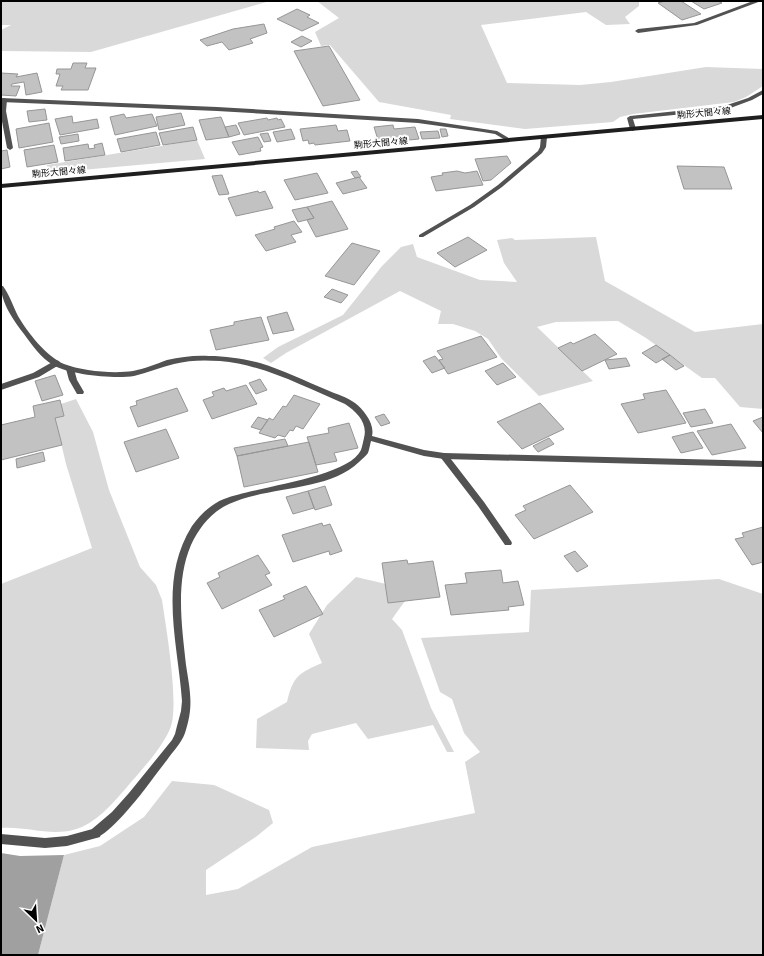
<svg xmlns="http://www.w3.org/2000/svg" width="764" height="956" font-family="'Source Sans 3','Noto Sans JP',sans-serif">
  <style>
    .green { fill: #d9d9d9 }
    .water { fill: #a0a0a0 }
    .building { fill: #c2c2c2; stroke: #969696 }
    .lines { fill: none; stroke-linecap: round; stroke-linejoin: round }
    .lane { fill: #525252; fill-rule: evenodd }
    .street { fill: #525252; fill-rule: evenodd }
    .secondary { fill: #1f1f1f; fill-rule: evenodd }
    .labels { text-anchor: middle; stroke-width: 4; stroke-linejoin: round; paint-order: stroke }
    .far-street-label { font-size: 9px; fill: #000; stroke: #fff }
  </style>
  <rect width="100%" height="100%" fill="#fff"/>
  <path class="green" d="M1,1H270L91,52L1,51V30L11,25H1Z
    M317,1H639V6L625,17L630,24L606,25L586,12L481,25L507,83L580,85L611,82L706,67L763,69V86L746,97L734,102L633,114L620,117L613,122L525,129L450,119L451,115L379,102L330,45L321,46L315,32L339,18Z
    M197,140L205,159L48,173L47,165Z
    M596,237L605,281L695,332L763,324V409L740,407L715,378H702L646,338L618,321L556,322L537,327L593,381L539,396L501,358L488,339L475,331L453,324H438L441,311L400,291L286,353L271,363L263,358L278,347L343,315L382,266L401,247L413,244L417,257L480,280L517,282L504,263L497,240L512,238L515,240Z
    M76,399L93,432L109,490L140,567L156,585L162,600C166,627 180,707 170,729C160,751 142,769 127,787C112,804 96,824 73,830C49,836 25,826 1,828V584L92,548L66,464L55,418L61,404Z
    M356,577L386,584L405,601L392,619L402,630L431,708L454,752H447L433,725L368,739L356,723L312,734L308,741L309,750L256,748L257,719L287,702C293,676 299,673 322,663L309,634L327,605Z
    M719,579L763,594V955H38L64,855L100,846L144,817L172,781L214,785L269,810L273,823L257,836L206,870V895L238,889L312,847L475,813L465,762L480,752L464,733L452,699L440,692L421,638L529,632L531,590Z"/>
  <path class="water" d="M1,853L20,856L64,855L38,955H1Z"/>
  <path class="building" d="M665,1H681L701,14L682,20L658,3Z
    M691,1H718L722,3L704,9Z
    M297,9L310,15L307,17L319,23L302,31L277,19Z
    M264,24L267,33L250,39L253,43L229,50L222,42L207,46L200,40L233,29Z
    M302,36L312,41L301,47L291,42Z
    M329,46L360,100L323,106L294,51Z
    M73,63H87L85,68H96L88,90H61L63,86H56L60,74H56L57,69H71Z
    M1,73L18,74L16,77L37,73L42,92L26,95L24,82L12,84L11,86H20L16,96L1,95Z
    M45,109L47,120L29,122L27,111Z
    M181,113L185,125L159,130L156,117Z
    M124,114L126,118L152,114L157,126L115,135L110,117Z
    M72,116L73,123L97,119L99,128L60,135L55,119Z
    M221,117L229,137L206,140L199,120Z
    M267,118L268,120L277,118L278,120L281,119L285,127L244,135L238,123Z
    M49,123L53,142L19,148L16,129Z
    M236,125L240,134L229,137L225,127Z
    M336,125L338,131L347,130L350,141L315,145L314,143L309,144L308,140L303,141L300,129Z
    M393,125L394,129L415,127L419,139L379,143L374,127Z
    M193,127L197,140L163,145L159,133Z
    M291,129L295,139L277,142L273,132Z
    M440,129H446L448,136L442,137Z
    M438,131L440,138L422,139L420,132Z
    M156,132L160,145L121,152L117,139Z
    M268,133L271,141L264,142L260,134Z
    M78,134L79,141L61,144L59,137Z
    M258,137L263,147L260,148L261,151L239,155L232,142Z
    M102,143L105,155L65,161L63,148L88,144L89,149L95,148L94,145Z
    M54,145L58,162L27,167L24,150Z
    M7,150L10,167L1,169V151Z
    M507,156L511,163L491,180L483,181L475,159Z
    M677,166L724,167L732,189H684Z
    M357,171L361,177L355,178L351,172Z
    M457,171L465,173L477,171L483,185L436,191L431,177L443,175L442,173Z
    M317,173L328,193L295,200L284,180Z
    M222,175L229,194L219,195L212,176Z
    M359,177L367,188L343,194L336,183Z
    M258,191L259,193L265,191L273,208L236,216L228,198Z
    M332,201L348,229L316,237L307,220L314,218L307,207Z
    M307,207L314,218L298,222L292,210Z
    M294,221L302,232L291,235L296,242L266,251L255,235L275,229L274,227Z
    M468,237L487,250L455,267L437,253Z
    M352,243L380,251L354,285L325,276Z
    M332,289L348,295L341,303L324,297Z
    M287,312L294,330L273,334L267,317Z
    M261,317L269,340L216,350L210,330L234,325V322Z
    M595,334L617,354L582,371L558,348L571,342L573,344Z
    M481,336L497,357L448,374L439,360L443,359L437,351Z
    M656,345L670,355L656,363L642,353Z
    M670,355L684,366L676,370L662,359Z
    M435,356L445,368L432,373L423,361Z
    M626,358L630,366L609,369L605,360Z
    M503,363L516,377L497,385L485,371Z
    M55,375L63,395L42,401L35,381Z
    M260,379L267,390L256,394L249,383Z
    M246,385L257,404L212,419L203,400L214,396L212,392L224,388L226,391Z
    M177,388L188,411L138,427L130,407L137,405L136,401Z
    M666,390L686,423L638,433L621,404L645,399L643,394Z
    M294,395L320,404L303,429L296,426L293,431L290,430L285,437L278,435L275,438L259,433L269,418L273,420L283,406L286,407Z
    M60,400L64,416L55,418L62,445L1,460V425L35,417L33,406Z
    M540,403L564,429L522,449L497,422Z
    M705,409L713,423L691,427L683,413Z
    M384,414L390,423L381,426L375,417Z
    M258,417L268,420L261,430L251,427Z
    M763,417V433L753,421Z
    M349,423L358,448L334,453L337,461L316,465L307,437L329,433L328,428Z
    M731,424L746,448L712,455L697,431Z
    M166,429L179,458L136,472L124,442Z
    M693,432L703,448L681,453L672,437Z
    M549,438L554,444L538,452L533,446Z
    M285,439L288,446L237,456L234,448Z
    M309,442L318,472L244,487L237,456Z
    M43,452L45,461L17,468L16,459Z
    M570,485L593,512L534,539L515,515L526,510L523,506Z
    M325,486L332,505L315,510L308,491Z
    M308,491L314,508L293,514L286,497Z
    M322,523L323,526L330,524L342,551L330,555L329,551L293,562L282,535Z
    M763,527V562L752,565L735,539L744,537L742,533Z
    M575,551L588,566L577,572L564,556Z
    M258,555L270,573L265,575L272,585L222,609L207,583L220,577L218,573Z
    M407,560L408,564L433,561L440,597L388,603L382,563Z
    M501,570L503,583L518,581L524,605L508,607L509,610L451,615L445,585L467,583L465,573Z
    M306,586L323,614L274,637L259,610L285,599L283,596Z"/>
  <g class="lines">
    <path class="lane" d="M753,1H761L697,25L638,33L635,31L638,29L694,23Z
      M763,90V94L752,100L725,110L633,119L636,129L633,131L630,129L627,118L630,116L724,106L748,98Z
      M4,98L7,100L6,111L13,148L10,150L7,148L1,116V100Z
      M56,360L59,361L60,363L59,365L39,377L1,390V384L33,373Z
      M70,366L74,369L77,380L84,392L83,394H77L69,380L66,369Z
      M444,453L447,454L484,502L511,541L512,543L511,545H505L478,506L441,458L440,456L441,454Z
      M96,828L100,829L101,833L100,837L67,846L45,848L1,844V834L45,838L67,836Z"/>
    <path class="street" d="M1,98L217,107L418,119L497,131L512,140L511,141H507L495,134L483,132L418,123L217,111L1,102Z
      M544,135L547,137L546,147L542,153L502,187L474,207L423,237H419V235L470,205L498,185L538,151L540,147L541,137Z
      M1,286H3C10,296 13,306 18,316C27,332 47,357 64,364C82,371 113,374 133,371C144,369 156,364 167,360C181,357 195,355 209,356C226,356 244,359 260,363C283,370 305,381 327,390C336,394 347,397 355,403C364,410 375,424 372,436L424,450L444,453L763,461V467L444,459L424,456L371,441C370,445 369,450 368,453C366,456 362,459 359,462C328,492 267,486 229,504C211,512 199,528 191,545C175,582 182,627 186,665C190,691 194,706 185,733C181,744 173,751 167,760C159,770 152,780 145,789C134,803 111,832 96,838L92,837L91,833L92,829L112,812L129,793L172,740L175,734L177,726L181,711L182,701C178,643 158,580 192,526C200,515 211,504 224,499C253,487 348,478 361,450C362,447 363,442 364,438C368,423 357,412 345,404C304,387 265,365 220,361C204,360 189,360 174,364C161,367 147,373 134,376C115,379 70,375 53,365C41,358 32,345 24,334C14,321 1,303 1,286Z"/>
    <path class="secondary" d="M763,115V119L1,188V184Z"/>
  </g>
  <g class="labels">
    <g class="far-street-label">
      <text transform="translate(704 113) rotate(-5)" y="3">駒形大間々線</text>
      <text transform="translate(381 143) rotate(-5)" y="3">駒形大間々線</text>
      <text transform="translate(59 172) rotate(-5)" y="3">駒形大間々線</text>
    </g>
  </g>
  <rect width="764" height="956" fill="none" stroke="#000000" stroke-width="4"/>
  <g transform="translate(36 920) rotate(155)" stroke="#ffffff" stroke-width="3" paint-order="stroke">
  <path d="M0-3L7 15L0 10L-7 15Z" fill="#000000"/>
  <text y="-6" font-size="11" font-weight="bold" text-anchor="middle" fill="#000000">N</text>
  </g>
</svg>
